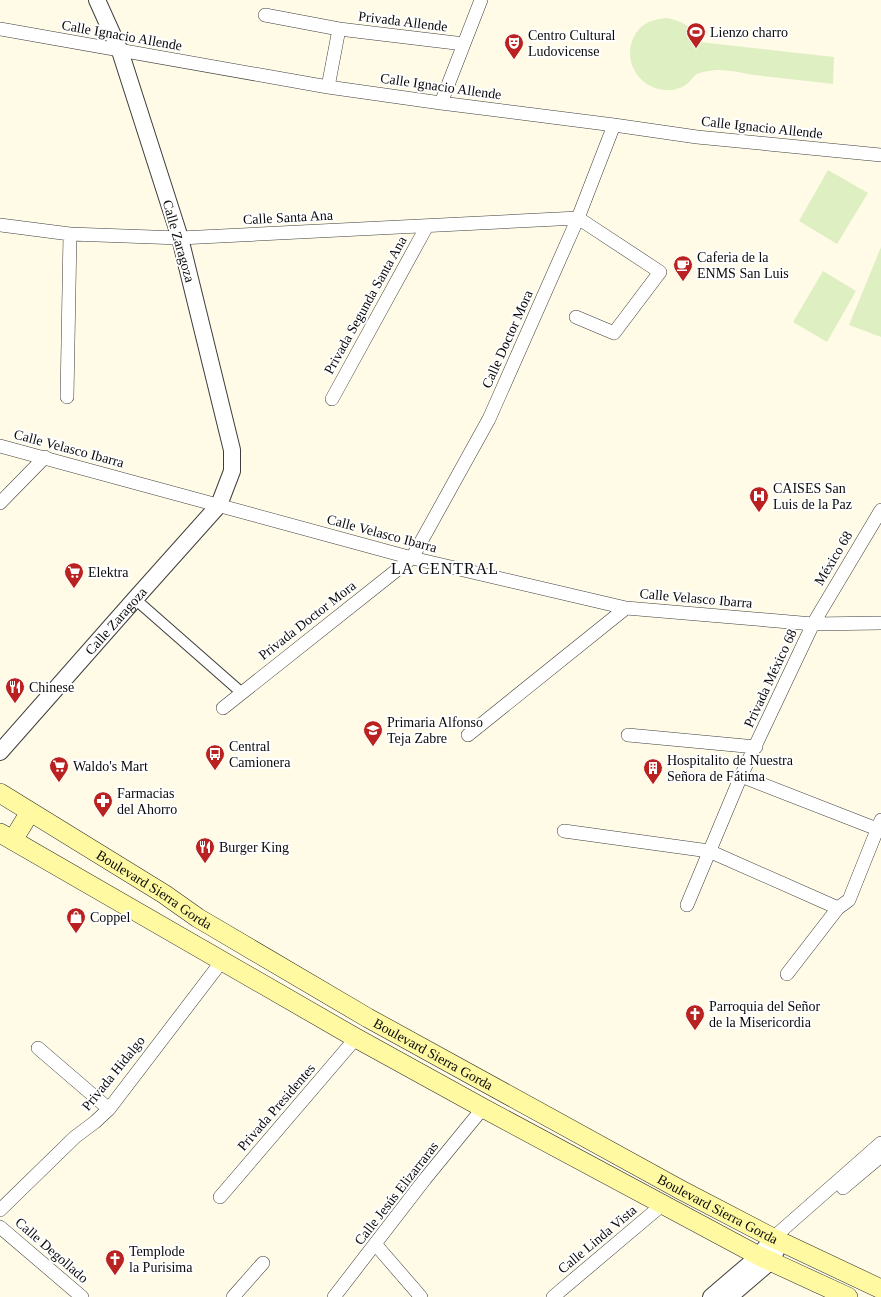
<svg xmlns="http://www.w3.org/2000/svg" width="881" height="1297" font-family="Georgia,serif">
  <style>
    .pitch { fill: #def0c2 }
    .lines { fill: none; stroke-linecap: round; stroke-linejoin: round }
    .pedestrian-casing { stroke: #3d3d3d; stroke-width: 12 }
    .minor-casing { stroke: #3d3d3d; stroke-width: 14 }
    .tertiary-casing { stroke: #3d3d3d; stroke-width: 18 }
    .secondary-casing { stroke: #2c2c2c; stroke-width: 20 }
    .pedestrian { stroke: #fff; stroke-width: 10 }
    .minor { stroke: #fff; stroke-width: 13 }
    .tertiary { stroke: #fff; stroke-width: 16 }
    .secondary { stroke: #fff9a1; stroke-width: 19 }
    .labels { text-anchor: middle; stroke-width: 4; stroke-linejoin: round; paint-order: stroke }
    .street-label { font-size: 14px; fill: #0a0a0a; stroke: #fff }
    .poi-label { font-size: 14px; fill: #0a0a0a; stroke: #fff; text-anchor: start }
    .quarter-label { font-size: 16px; letter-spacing: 1px; fill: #0a0a0a; stroke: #fff }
  </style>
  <rect width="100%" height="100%" fill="#fffbe6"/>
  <path class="pitch" d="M667,18C682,21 694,27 700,42L834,57L833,84C807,81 781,78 754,75C743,73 730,70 718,70C714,70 701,72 697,74C695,75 693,78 691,80C685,87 675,91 666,90C638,89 620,58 636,33C643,22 655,19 667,18Z
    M828,170L868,193L837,244L799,221Z
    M881,247V337L849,325Z
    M823,271L856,291L827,342L793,322Z"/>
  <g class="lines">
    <defs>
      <path id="pedestrian" d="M135,599L242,693"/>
      <path id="minor" d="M265,15L339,29L464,44
        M0,29L328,87L441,103L614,125L697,137L881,155
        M328,87L339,29
        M441,103L481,0
        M0,225L70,234L180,238L578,218L660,272L614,333L576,317
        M67,397L70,234
        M332,399L427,226
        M0,446L412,558L626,608L813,624L881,623
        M0,503L45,457
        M223,708L412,558L489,419L578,218L614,125
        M468,735L626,608
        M628,735L756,747
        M741,776L877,829
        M564,831L709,851L838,908
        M687,905L741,776L813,624L881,510
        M787,974L838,908L849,900L881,820
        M38,1048L109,1109
        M843,1188L881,1156
        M220,1197L356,1038
        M0,1210L75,1137L95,1122L109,1109L222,961
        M0,1227L82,1297
        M773,1238L881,1143
        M376,1245L421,1297
        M233,1297L263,1263
        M334,1297L425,1179L483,1108
        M553,1297L662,1205"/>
      <g id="tertiary">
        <path id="s1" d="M0,752L135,599L219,505L232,471V450L180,238L120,51L97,0"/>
        <path d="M711,1297L759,1256L773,1238"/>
        <path d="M729,1297L771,1261L776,1251"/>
      </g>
      <g id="secondary">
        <path id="s2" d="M0,793L164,894L198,918L368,1018L681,1190L773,1238L881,1289"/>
        <path d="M0,833L356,1038L483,1108L759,1256L848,1297"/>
        <path d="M13,840L30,812"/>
      </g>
    </defs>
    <use href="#pedestrian" class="pedestrian-casing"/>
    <use href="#minor" class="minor-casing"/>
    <use href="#tertiary" class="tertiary-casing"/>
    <use href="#secondary" class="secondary-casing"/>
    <use href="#pedestrian" class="pedestrian"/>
    <use href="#minor" class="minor"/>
    <use href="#tertiary" class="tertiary"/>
    <use href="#secondary" class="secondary"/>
  </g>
  <defs>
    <symbol id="stadium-pin" viewBox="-11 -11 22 30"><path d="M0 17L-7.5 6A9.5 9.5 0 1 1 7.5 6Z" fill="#ba2221" stroke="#fff"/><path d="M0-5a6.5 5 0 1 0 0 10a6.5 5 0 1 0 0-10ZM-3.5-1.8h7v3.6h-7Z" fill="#fff"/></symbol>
    <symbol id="theatre-pin" viewBox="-11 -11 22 30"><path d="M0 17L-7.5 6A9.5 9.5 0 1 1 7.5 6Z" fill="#ba2221" stroke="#fff"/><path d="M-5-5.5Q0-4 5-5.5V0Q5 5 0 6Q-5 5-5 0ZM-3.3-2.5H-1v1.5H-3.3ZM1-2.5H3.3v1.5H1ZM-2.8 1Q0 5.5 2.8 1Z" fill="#fff"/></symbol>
    <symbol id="cafe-pin" viewBox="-11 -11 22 30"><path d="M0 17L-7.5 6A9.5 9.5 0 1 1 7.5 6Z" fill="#ba2221" stroke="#fff"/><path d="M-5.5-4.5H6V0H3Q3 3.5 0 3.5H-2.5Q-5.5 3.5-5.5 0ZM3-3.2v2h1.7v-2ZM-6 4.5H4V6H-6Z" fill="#fff"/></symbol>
    <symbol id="hospital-pin" viewBox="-11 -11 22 30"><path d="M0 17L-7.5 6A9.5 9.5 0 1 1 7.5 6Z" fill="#ba2221" stroke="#fff"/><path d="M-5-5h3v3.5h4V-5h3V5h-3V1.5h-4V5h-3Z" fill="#fff"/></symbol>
    <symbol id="supermarket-pin" viewBox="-11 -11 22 30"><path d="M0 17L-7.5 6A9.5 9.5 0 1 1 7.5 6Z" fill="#ba2221" stroke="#fff"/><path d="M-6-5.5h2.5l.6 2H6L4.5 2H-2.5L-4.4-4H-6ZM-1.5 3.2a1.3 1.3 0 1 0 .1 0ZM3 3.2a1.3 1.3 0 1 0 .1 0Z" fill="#fff"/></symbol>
    <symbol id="restaurant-pin" viewBox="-11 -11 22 30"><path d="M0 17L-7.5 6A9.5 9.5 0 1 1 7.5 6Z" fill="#ba2221" stroke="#fff"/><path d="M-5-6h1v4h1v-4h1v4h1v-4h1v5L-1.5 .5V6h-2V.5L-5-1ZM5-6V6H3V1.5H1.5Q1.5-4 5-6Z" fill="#fff"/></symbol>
    <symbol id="school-pin" viewBox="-11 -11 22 30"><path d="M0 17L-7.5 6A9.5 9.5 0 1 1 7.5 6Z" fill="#ba2221" stroke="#fff"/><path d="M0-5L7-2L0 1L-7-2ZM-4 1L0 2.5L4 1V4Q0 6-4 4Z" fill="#fff"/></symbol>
    <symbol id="bus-pin" viewBox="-11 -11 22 30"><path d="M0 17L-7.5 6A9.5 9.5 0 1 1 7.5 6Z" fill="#ba2221" stroke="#fff"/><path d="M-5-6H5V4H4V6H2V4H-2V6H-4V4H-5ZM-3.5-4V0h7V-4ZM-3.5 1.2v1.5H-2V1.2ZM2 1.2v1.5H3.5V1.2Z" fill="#fff"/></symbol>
    <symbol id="building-pin" viewBox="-11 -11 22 30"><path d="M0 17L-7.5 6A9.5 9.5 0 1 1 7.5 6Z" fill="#ba2221" stroke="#fff"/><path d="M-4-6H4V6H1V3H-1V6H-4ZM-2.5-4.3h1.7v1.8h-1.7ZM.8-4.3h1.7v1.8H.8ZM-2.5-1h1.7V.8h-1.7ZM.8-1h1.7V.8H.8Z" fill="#fff"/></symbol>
    <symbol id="pharmacy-pin" viewBox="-11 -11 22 30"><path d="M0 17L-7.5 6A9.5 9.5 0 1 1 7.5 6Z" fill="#ba2221" stroke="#fff"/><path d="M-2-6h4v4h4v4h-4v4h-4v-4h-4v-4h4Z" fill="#fff"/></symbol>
    <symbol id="shop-pin" viewBox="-11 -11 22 30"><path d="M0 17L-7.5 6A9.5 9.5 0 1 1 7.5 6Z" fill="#ba2221" stroke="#fff"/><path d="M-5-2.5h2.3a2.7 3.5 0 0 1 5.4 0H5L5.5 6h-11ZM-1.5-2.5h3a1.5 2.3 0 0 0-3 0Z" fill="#fff"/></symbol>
    <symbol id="church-pin" viewBox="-11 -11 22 30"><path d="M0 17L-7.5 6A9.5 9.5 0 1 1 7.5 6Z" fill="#ba2221" stroke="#fff"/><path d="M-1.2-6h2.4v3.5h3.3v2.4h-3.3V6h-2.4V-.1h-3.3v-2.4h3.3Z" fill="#fff"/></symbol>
  </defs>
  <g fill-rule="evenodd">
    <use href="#stadium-pin" x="685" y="21" width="22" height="30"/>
    <use href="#theatre-pin" x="503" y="32" width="22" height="30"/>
    <use href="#cafe-pin" x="672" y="254" width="22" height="30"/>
    <use href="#hospital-pin" x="748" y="485" width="22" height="30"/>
    <use href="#supermarket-pin" x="63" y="561" width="22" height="30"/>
    <use href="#restaurant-pin" x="4" y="676" width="22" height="30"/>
    <use href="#school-pin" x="362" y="719" width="22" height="30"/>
    <use href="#bus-pin" x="204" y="743" width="22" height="30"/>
    <use href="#supermarket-pin" x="48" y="755" width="22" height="30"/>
    <use href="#building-pin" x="642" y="757" width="22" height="30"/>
    <use href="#pharmacy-pin" x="92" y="790" width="22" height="30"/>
    <use href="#restaurant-pin" x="194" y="836" width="22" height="30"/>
    <use href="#shop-pin" x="65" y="906" width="22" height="30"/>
    <use href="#church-pin" x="684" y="1003" width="22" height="30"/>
    <use href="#church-pin" x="104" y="1248" width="22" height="30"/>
  </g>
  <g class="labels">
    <g class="street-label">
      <text transform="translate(403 21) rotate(7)" y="5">Privada Allende</text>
      <text transform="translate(122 35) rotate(10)" y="5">Calle Ignacio Allende</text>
      <text transform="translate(441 86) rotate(8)" y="5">Calle Ignacio Allende</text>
      <text transform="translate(762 127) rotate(6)" y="5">Calle Ignacio Allende</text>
      <text transform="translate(288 217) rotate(-3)" y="5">Calle Santa Ana</text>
      <text transform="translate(179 241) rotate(74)" y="5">Calle Zaragoza</text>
      <text transform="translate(365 305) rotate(-61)" y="5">Privada Segunda Santa Ana</text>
      <text transform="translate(507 339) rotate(-66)" y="5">Calle Doctor Mora</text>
      <text transform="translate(69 448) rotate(15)" y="5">Calle Velasco Ibarra</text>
      <text transform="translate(382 533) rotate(15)" y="5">Calle Velasco Ibarra</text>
      <text transform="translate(833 558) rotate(-59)" y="5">México 68</text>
      <text transform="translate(696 598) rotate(5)" y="5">Calle Velasco Ibarra</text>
      <text transform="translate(307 620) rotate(-38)" y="5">Privada Doctor Mora</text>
      <text dy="5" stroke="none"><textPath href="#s1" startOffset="175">Calle Zaragoza</textPath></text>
      <text transform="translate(770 678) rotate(-65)" y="5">Privada México 68</text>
      <text dy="5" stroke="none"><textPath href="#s2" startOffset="182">Boulevard Sierra Gorda</textPath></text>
      <text dy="5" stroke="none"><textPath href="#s2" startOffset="506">Boulevard Sierra Gorda</textPath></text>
      <text transform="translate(113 1073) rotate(-51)" y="5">Privada Hidalgo</text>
      <text transform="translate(276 1107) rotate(-49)" y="5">Privada Presidentes</text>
      <text transform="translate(396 1193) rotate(-52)" y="5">Calle Jesús Elizarraras</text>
      <text dy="5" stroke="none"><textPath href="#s2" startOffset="830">Boulevard Sierra Gorda</textPath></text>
      <text transform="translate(597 1239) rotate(-40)" y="5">Calle Linda Vista</text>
      <text transform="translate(52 1250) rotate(41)" y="5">Calle Degollado</text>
    </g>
    <g class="poi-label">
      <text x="710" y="37">Lienzo charro</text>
      <text x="528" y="40">Centro Cultural<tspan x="528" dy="16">Ludovicense</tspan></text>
      <text x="697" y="262">Caferia de la<tspan x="697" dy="16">ENMS San Luis</tspan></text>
      <text x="773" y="493">CAISES San<tspan x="773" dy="16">Luis de la Paz</tspan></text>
      <text x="88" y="577">Elektra</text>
      <text x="29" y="692">Chinese</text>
      <text x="387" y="727">Primaria Alfonso<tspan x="387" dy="16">Teja Zabre</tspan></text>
      <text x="229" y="751">Central<tspan x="229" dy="16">Camionera</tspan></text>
      <text x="667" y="765">Hospitalito de Nuestra<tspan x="667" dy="16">Señora de Fátima</tspan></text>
      <text x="73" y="771">Waldo's Mart</text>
      <text x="117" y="798">Farmacias<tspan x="117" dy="16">del Ahorro</tspan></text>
      <text x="219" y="852">Burger King</text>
      <text x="90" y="922">Coppel</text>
      <text x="709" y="1011">Parroquia del Señor<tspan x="709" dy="16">de la Misericordia</tspan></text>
      <text x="129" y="1256">Templode<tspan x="129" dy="16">la Purisima</tspan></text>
    </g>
    <g class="quarter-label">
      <text x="445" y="574">LA CENTRAL</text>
    </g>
  </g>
</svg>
